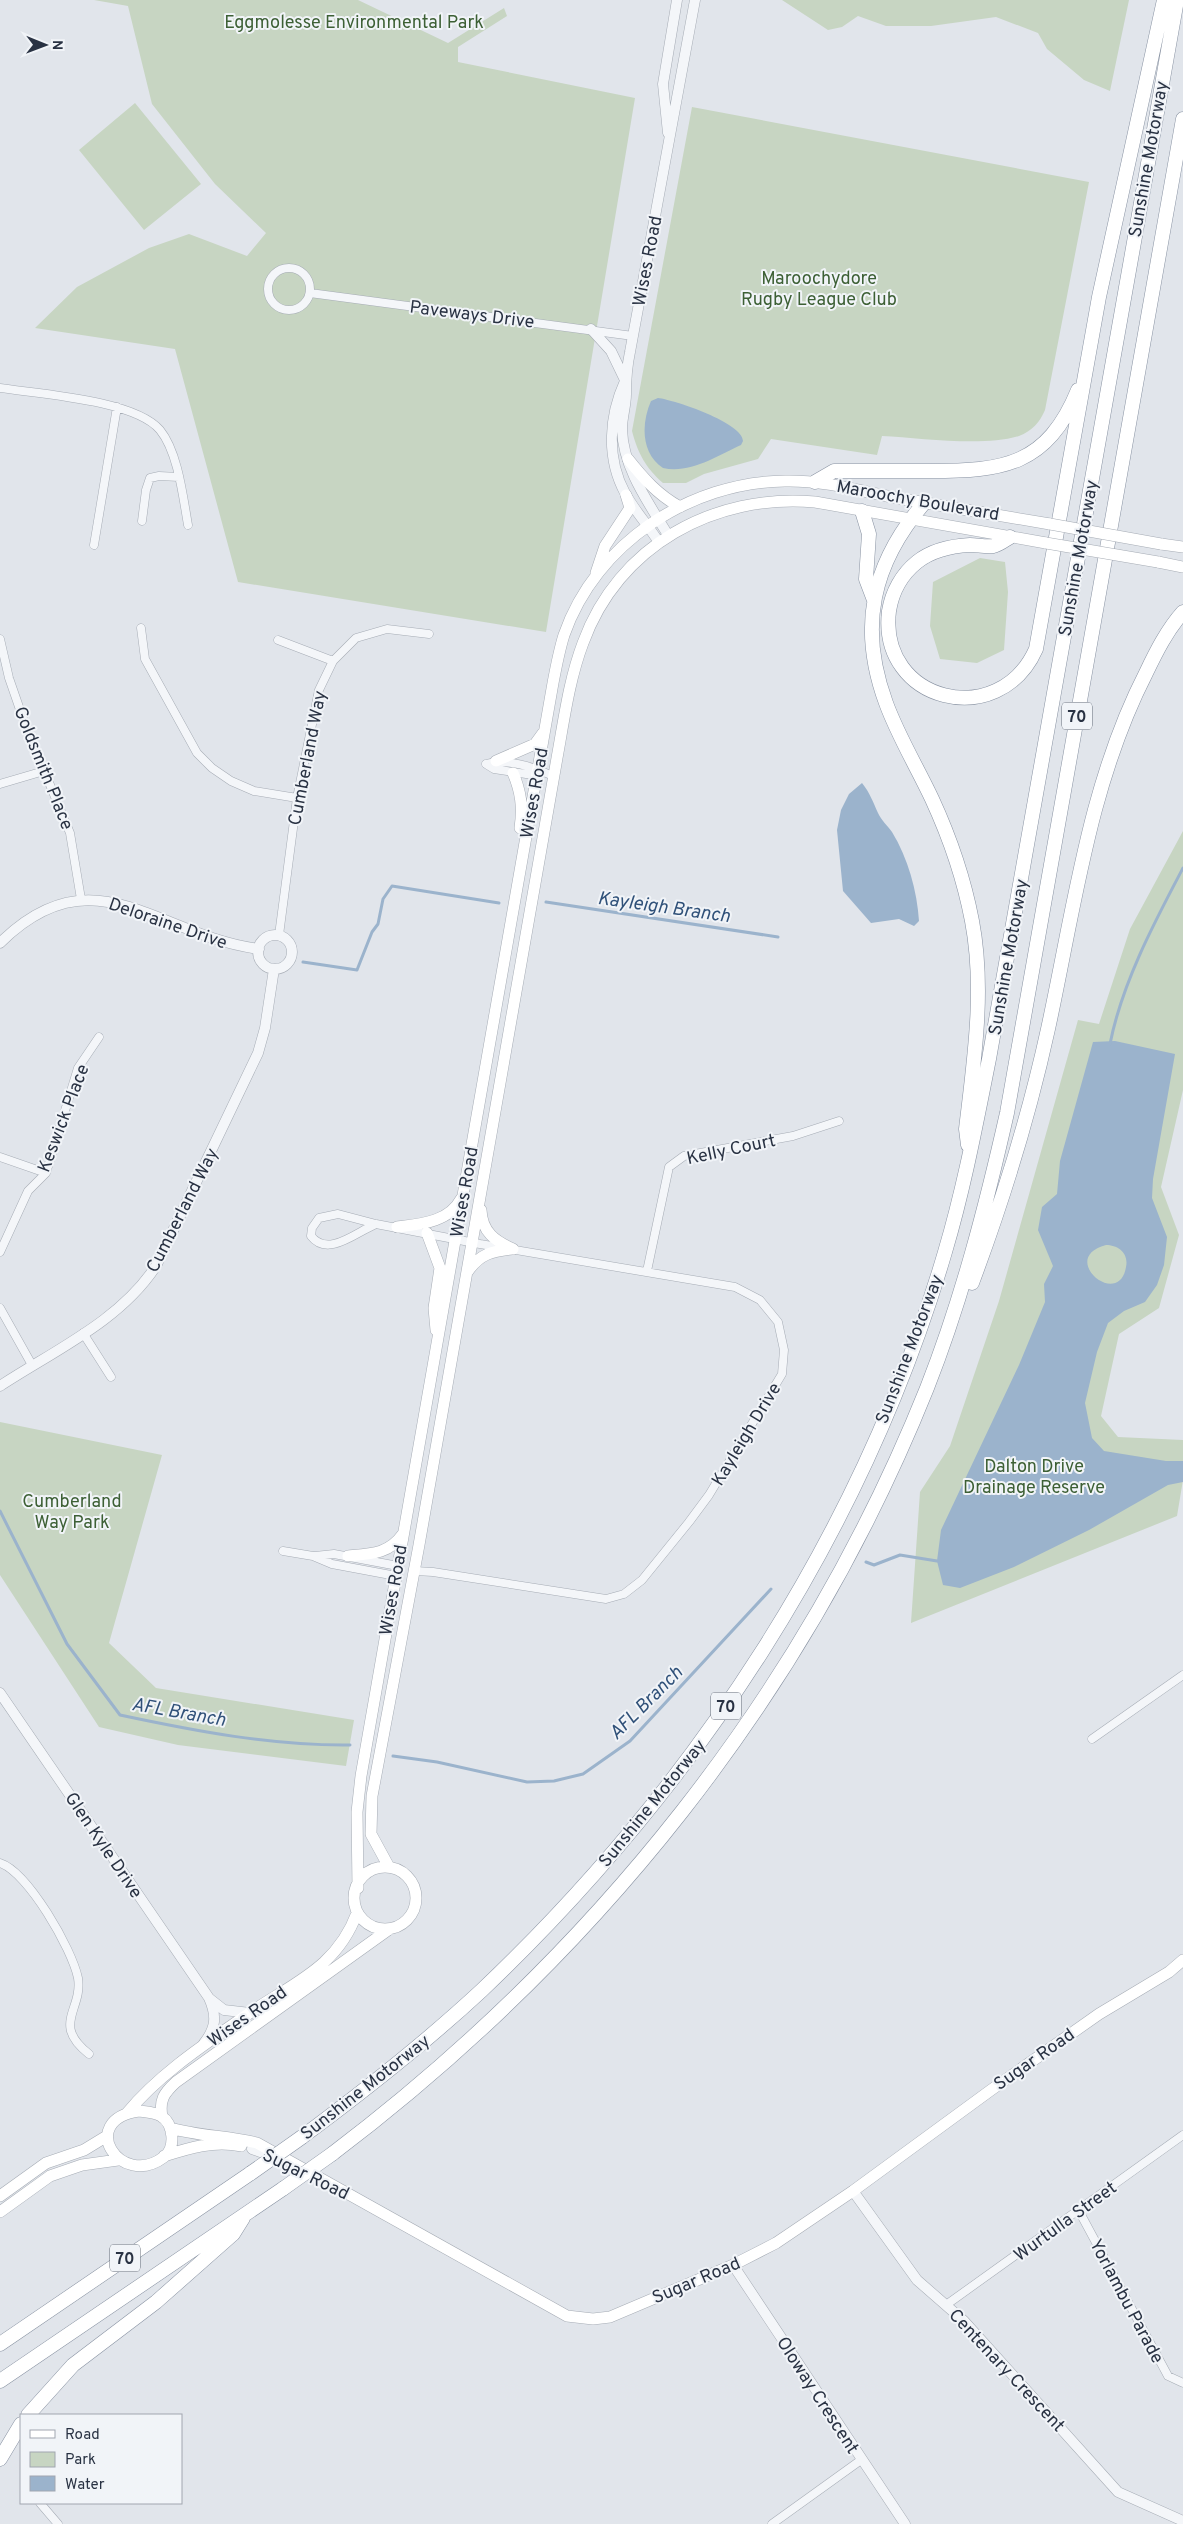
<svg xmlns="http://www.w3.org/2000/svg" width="1183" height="2524" font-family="Overpass,sans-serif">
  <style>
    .green { fill: #c7d5c2 }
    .water { fill: #9bb3cc; fill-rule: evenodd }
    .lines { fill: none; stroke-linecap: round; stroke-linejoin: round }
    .stream { stroke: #9bb3cc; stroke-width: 3 }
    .minor-casing { stroke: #a6acb5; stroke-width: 9 }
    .tertiary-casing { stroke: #a6acb5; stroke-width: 11 }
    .secondary-casing { stroke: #a6acb5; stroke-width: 12 }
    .motorway-casing { stroke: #8892a2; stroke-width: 15 }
    .minor { stroke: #f4f6f9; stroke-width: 8 }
    .tertiary { stroke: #f4f6f9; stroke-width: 10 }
    .secondary { stroke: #fff; stroke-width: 11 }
    .motorway { stroke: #fff; stroke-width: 14 }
    .secondary-bridge-casing { stroke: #a6acb5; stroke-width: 12; stroke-linecap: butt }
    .motorway-bridge-casing { stroke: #8892a2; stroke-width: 15; stroke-linecap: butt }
    .secondary-bridge { stroke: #fff; stroke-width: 11 }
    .motorway-bridge { stroke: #fff; stroke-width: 14 }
    .labels { text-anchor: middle; stroke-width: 4; stroke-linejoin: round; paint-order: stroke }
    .shield { fill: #f1f4f8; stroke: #656c79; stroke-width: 1 }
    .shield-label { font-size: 16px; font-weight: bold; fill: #293243 }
    .park-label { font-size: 18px; fill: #3d6035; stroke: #f1f4f8 }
    .street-label { font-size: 18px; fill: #293243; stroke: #f1f4f8 }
    .water-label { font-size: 19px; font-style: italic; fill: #305179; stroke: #f1f4f8 }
  </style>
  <rect width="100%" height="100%" fill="#e1e5eb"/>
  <path class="green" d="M94,0H358L448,43L504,8L507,16L458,47V62L635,98L546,632L238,582L175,349L35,328L77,287L149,248L189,234L247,256L266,233L215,184L152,104L128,6Z
    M782,0H1129L1110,91L1084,80L1047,49L1038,33L996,17L931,26H886L858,16L842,27L828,30Z
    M135,103L201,184L144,230L79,150Z
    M692,107L1089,182L1045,410C1040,422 1032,431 1019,436C983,447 921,438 882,436L877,455L771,439L758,459L704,474L686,483H663C646,468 638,454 632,431Z
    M980,558L1005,562L1008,592L1004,650L977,663L940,659L930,626L933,582Z
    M1183,831V1090L1161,1187L1179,1235L1159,1308L1119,1334L1101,1416L1118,1437L1183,1440V1480L1177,1516L911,1623L920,1492L950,1446L999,1301L1078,1020L1099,1024L1130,929Z
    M0,1422L162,1455L109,1643L156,1688L354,1720L346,1766L178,1745L99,1727L0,1575Z"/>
  <path class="water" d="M658,398C675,400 743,423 743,441L741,445C717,456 690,474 663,468C641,453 641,424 651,401Z
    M862,783C870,793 873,802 878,813C881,820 888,826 892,832C908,858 917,891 919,921L914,926L899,919L871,923L843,891L837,830L841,810L849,794Z
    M1115,1041L1175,1054L1153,1179L1152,1198L1167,1237L1164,1265L1157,1285L1145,1302L1124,1311L1108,1323L1097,1352L1085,1403L1092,1438L1104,1451L1166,1461H1183V1482L1168,1485L1089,1530L1014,1567L960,1588L943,1585L937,1561L941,1530L1019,1365L1045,1302L1044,1284L1053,1266L1038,1230L1042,1207L1057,1194L1060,1161L1093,1042ZM1106,1245C1118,1245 1129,1253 1126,1267C1119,1310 1057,1258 1106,1245Z"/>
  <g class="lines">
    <path class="stream" d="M546,902L778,937
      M303,962L357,970L372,932L378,924L383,899L392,886L499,903
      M1110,1044C1122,983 1154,923 1183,868
      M0,1511L67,1644L120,1715C195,1731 273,1746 350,1745
      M866,1562L874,1565L900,1555L937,1561
      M393,1756L437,1762L527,1782L554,1781L583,1774L630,1741L771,1589"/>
    <defs>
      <path id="minor" d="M268 289a21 21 0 1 1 42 0a21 21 0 1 1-42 0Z
        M310,293L633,336
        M0,388C40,394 135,400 160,430C178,452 183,497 188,525
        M142,521L146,490L150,478L159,476L179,477
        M94,545L117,407
        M141,628L145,659L197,753L212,768L231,781L254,791L297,798
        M0,639L9,678L26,727L70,833L81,899
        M278,640L333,661
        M486,764C506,758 534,767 553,776
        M486,764L494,769L539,776
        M0,784L44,771
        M279,935L297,798L319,690L333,661L356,638L387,629L429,634
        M0,1157L46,1173
        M376,1224C356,1232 328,1258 311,1236L312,1228L319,1218L338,1214L376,1224L480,1244L735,1287L760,1300L778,1322L784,1350L782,1374L709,1495L689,1522L642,1580L624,1594L606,1599L433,1572L415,1571
        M0,1252L28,1191L46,1173L78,1068L99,1037
        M647,1271L669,1167L684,1156L793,1136L839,1121
        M0,1308L32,1365
        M83,1333L111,1377
        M283,1551L313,1556L332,1564L396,1576
        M315,1556L334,1554L398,1566
        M1092,1739L1183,1675
        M0,1863C28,1872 72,1949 78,1978C83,2010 51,2024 89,2054
        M1079,2211L1168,2376L1183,2383
        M946,2305L1183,2135
        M40,2503L58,2524
        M772,2524L861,2460"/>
      <path id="tertiary" d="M668,133L663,84L677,0
        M591,329L611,351L625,380
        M625,381C609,416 606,458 625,493C634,510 648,525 658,541
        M668,535C648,502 623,468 622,429C622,417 626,406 626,394C626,379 627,366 630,352L695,0
        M258 952a17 17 0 1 1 34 0a17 17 0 1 1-34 0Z
        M0,943C94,850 157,936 259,949
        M0,1386C55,1350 120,1321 156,1266L258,1053L265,1028L274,969
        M0,1693L209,1998C217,2016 216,2028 204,2043
        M210,1999L224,2010L250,2013
        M252,2149L274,2157
        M853,2191L917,2280L964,2321L1118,2492L1183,2521
        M733,2265L905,2524"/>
      <path id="secondary" d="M628,459C643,478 658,495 680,507
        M1161,544L1183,547
        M1158,562L1183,567
        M596,573L605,546L630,508L626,495
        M496,761L535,744L543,733
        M513,773C521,792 523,807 520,828
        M481,1210C482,1232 495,1241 513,1249
        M397,1227C421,1224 449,1222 461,1199
        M427,1233L440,1268L434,1308L436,1330
        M468,1271C480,1254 492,1251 512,1249
        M348,1556C371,1554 389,1554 403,1534
        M389,1867L371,1834L372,1796L419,1545L557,758C564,720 569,680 583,643C618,546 714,493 815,502L1046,543
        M354 1898a31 31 0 1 1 62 0a31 31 0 1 1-62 0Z
        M358,1888L357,1812L361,1776L553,683C556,667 559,651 564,635C596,543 690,482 785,481C823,480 860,491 897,498C948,507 999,515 1050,524
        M139,2111C147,2112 154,2112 161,2116C174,2124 176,2148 164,2157C120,2190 76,2120 139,2111Z
        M127,2113C160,2073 208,2042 251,2012C295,1982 337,1967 357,1913
        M162,2117C159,2100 164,2093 176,2082L388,1930
        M170,2128C198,2136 228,2136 257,2143L567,2316L593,2319L610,2317L733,2265L776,2243L853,2191L991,2090L1099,2014L1169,1972L1183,1960
        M164,2156C189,2148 215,2140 241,2146
        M0,2196L46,2163L84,2150L107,2136
        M0,2212L50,2176L82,2165L118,2160"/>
      <path id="motorway" d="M815,482L834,471C866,471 898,471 930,471C1003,471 1047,466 1078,390
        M924,503C872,564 858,627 886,703C898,736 917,767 932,799C950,838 964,879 972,921C985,989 974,1061 966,1129L968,1145
        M862,511L869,534L866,579L874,600
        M1010,537C1005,540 999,545 993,546C986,547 977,545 970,545C951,546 932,550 917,562C902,574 892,592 889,611C878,702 999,732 1036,649L1099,297L1164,0
        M972,1283C1003,1200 1029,1116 1048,1029C1074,910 1089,784 1146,673C1156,652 1167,630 1183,612
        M302,2137C364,2091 425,2043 481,1991C694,1789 862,1535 945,1252C964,1188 976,1124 989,1059L1177,0
        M332,2154C595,1955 804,1695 927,1388C962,1299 986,1206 1007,1113L1183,119
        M0,2344L251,2173
        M0,2381L284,2188
        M28,2415L73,2365L156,2302L233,2234L243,2218
        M0,2459L21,2424"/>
    </defs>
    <use href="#minor" class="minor-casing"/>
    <use href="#tertiary" class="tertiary-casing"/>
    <use href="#secondary" class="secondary-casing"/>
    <use href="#motorway" class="motorway-casing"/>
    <use href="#minor" class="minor"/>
    <use href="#tertiary" class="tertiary"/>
    <use href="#secondary" class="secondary"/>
    <use href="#motorway" class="motorway"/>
    <defs>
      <path id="secondary-bridge" d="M1050,524L1161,544
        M1046,543L1158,562"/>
      <path id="motorway-bridge" d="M251,2173L302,2137
        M284,2188L332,2154"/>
    </defs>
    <use href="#secondary-bridge" class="secondary-bridge-casing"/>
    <use href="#motorway-bridge" class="motorway-bridge-casing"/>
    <use href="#secondary-bridge" class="secondary-bridge"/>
    <use href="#motorway-bridge" class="motorway-bridge"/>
  </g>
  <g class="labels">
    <g class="shield">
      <rect x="1062" y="702.5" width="30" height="27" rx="4"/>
      <rect x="711" y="1692.5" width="30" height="27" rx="4"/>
      <rect x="110" y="2244.5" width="30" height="27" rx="4"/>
    </g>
    <g class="shield-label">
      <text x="1077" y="722">70</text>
      <text x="726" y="1712">70</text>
      <text x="125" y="2264">70</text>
    </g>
    <g class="park-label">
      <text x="354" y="28">Eggmolesse Environmental Park</text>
      <text x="819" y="284">Maroochydore<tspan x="819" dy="21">Rugby League Club</tspan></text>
      <text x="1034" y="1472">Dalton Drive<tspan x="1034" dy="21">Drainage Reserve</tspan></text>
      <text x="72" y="1507">Cumberland<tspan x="72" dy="21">Way Park</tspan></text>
    </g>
    <g class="street-label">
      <text transform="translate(1148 159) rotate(-80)" y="6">Sunshine Motorway</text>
      <text transform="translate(647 261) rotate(-79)" y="6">Wises Road</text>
      <text transform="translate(472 314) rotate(7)" y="6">Paveways Drive</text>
      <text transform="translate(918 500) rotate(10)" y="6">Maroochy Boulevard</text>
      <text transform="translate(1078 558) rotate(-80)" y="6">Sunshine Motorway</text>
      <text transform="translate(307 758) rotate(-79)" y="6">Cumberland Way</text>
      <text transform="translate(44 768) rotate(68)" y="6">Goldsmith Place</text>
      <text transform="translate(534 793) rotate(-80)" y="6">Wises Road</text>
      <text transform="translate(168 923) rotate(19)" y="6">Deloraine Drive</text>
      <text transform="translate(1008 957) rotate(-80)" y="6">Sunshine Motorway</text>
      <text transform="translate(63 1118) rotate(-69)" y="6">Keswick Place</text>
      <text transform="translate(731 1149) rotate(-12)" y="6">Kelly Court</text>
      <text transform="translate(464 1192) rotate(-80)" y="6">Wises Road</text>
      <text transform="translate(182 1210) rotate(-63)" y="6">Cumberland Way</text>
      <text transform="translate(909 1349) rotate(-69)" y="6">Sunshine Motorway</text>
      <text transform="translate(746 1434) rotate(-59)" y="6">Kayleigh Drive</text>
      <text transform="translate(393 1590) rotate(-80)" y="6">Wises Road</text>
      <text transform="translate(652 1803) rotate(-51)" y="6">Sunshine Motorway</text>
      <text transform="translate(104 1845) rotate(56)" y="6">Glen Kyle Drive</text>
      <text transform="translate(247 2016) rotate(-35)" y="6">Wises Road</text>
      <text transform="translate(1034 2059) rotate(-35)" y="6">Sugar Road</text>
      <text transform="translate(365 2087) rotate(-38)" y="6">Sunshine Motorway</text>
      <text transform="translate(306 2174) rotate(26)" y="6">Sugar Road</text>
      <text transform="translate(1065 2221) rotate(-36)" y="6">Wurtulla Street</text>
      <text transform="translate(696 2280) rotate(-23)" y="6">Sugar Road</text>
      <text transform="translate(1127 2301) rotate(62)" y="6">Yorlambu Parade</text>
      <text transform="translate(1007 2370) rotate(47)" y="6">Centenary Crescent</text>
      <text transform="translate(818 2395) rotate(57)" y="6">Oloway Crescent</text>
    </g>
    <g class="water-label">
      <text transform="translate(664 906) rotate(8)" y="7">Kayleigh Branch</text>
      <text transform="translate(645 1702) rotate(-45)" y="7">AFL Branch</text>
      <text transform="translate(179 1711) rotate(10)" y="7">AFL Branch</text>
    </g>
  </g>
  <rect x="20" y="2414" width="162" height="90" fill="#f1f4f8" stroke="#a1a6b0"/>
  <rect x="30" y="2430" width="25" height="8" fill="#ffffff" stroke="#a1a6b0"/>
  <text x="65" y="2439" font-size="15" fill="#293243">Road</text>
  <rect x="30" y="2452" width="25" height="15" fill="#c7d5c2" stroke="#a1a6b0"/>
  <text x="65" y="2464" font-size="15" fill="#293243">Park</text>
  <rect x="30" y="2476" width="25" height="15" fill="#9bb3cc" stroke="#a1a6b0"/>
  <text x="65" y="2489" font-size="15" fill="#293243">Water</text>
  <g transform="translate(45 45) rotate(91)" stroke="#f1f4f8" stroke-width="4" paint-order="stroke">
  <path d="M0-4L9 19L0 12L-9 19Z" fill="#293243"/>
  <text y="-8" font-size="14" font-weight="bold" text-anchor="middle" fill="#293243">N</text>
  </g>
</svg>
